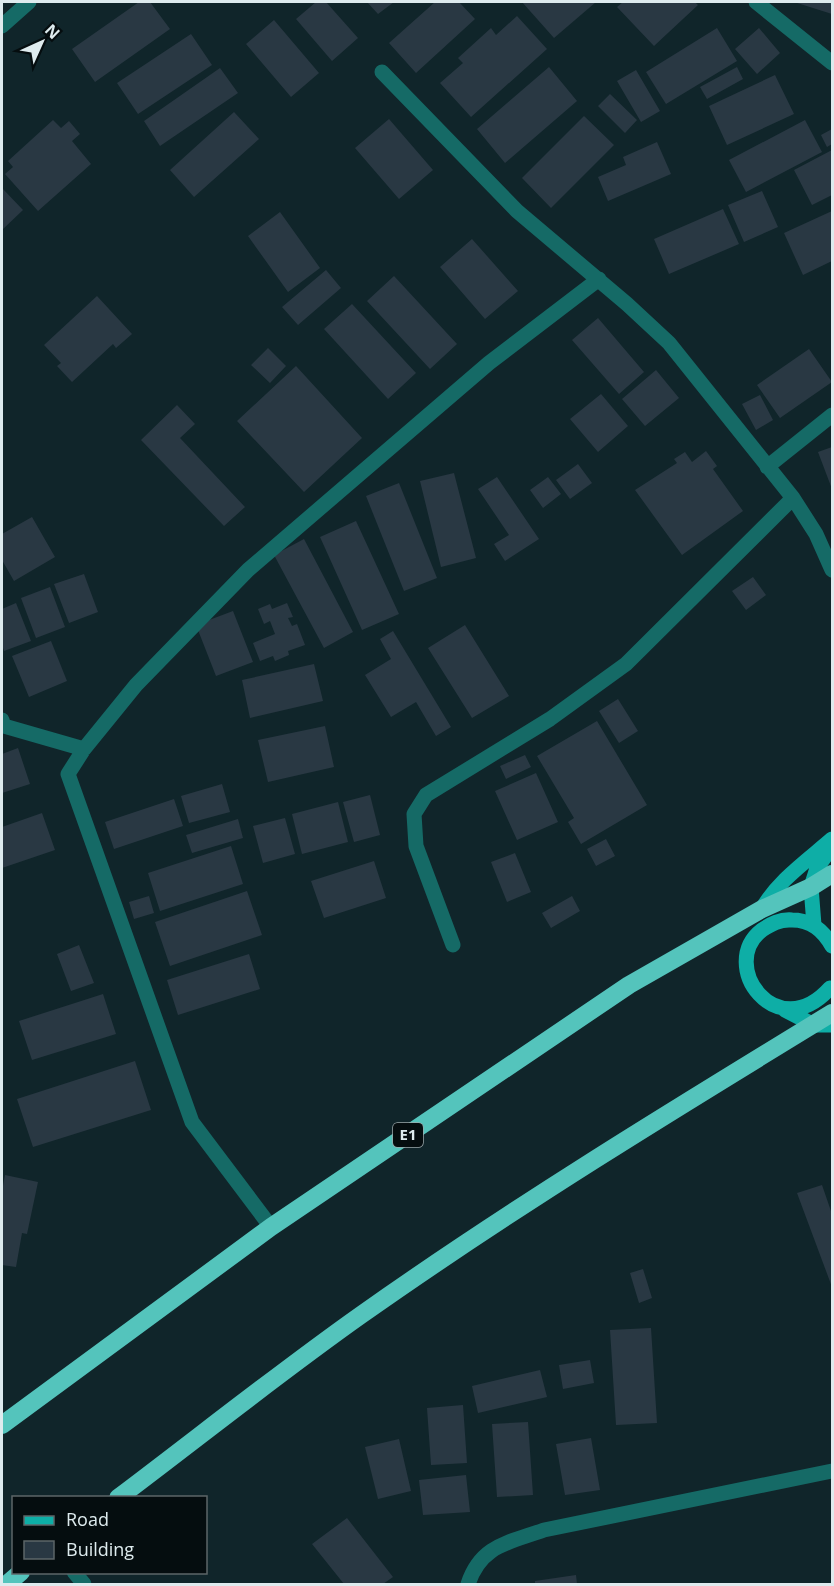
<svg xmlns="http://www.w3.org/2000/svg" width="834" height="1586" font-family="'Open Sans',sans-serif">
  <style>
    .building { fill: #293843 }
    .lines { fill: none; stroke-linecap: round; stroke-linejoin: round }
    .street { stroke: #156a66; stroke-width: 15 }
    .primary { stroke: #0eaea6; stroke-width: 15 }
    .highway { stroke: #54c4bc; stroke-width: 18 }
    .labels { text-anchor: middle; stroke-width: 6; stroke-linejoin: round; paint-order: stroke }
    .shield { fill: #050d0f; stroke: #9da8ab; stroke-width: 1.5 }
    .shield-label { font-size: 15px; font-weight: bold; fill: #deebee }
  </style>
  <rect width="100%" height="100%" fill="#10252a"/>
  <path class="building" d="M139,2H150L170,29L95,82L72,49Z
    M316,2H326L358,38L332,61L296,19Z
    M367,2H394L378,14Z
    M435,2H459L475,19L416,73L389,43Z
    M522,2H596L554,38Z
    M623,2H695L698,5L654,46L617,7Z
    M794,2H832V14Z
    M517,16L547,49L471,117L440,83L463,63L458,58L491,28L496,35Z
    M274,20L319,73L291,97L246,44Z
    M717,28L737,61L666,104L646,72Z
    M759,28L780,53L757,74L735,49Z
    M191,34L212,65L138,114L117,83Z
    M549,67L577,101L505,163L477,129Z
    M737,67L743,79L707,99L700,87Z
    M220,68L238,93L160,146L144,121Z
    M636,70L660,111L641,122L617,81Z
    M775,75L794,114L727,145L709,106Z
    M610,94L637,120L625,133L598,106Z
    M234,112L259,139L194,197L170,170Z
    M584,116L614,145L551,208L522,178Z
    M389,119L433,170L399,199L355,148Z
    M53,120L61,128L69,121L80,134L72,141L91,164L38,211L5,174L13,167L8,161Z
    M805,120L822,152L746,192L729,160Z
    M832,129V144L827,147L821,135Z
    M657,142L671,174L608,201L598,177L626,165L623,157Z
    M832,150V195L812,205L794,170Z
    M2,188L23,210L2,230Z
    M762,191L778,227L744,242L728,205Z
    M723,209L739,244L669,274L654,239Z
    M832,211V261L803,275L784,233Z
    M280,212L320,268L288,292L248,236Z
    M472,239L518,291L485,319L440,267Z
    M326,270L341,288L298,325L282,307Z
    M394,276L457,344L430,369L367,301Z
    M97,296L132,334L116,348L113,344L72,382L57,366L61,363L44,345Z
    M352,304L416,373L388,399L324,329Z
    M598,318L644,372L619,394L572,340Z
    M268,348L286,366L270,383L251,365Z
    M809,349L832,382L780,418L757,385Z
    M296,366L362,438L304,492L237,421Z
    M656,370L679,398L645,426L622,399Z
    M601,394L628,426L598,452L570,419Z
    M760,395L773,420L756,430L742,404Z
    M177,405L195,424L180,438L245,507L224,526L141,440Z
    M832,447V489L818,452Z
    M706,451L717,466L713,469L743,511L682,555L635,490L677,463L674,459L685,452L692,462Z
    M578,464L592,483L570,499L556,480Z
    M454,473L476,558L441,567L420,481Z
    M497,477L539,539L505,561L494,544L509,535L478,489Z
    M548,477L561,494L543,508L530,490Z
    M399,483L437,578L404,591L366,496Z
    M32,517L55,557L14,581L2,560V534Z
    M356,521L399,614L362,630L320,537Z
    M304,539L353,632L324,648L274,555Z
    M84,574L98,612L69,623L54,584Z
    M753,577L766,595L746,610L732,591Z
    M50,587L65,627L36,638L21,598Z
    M16,603L31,641L4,651L2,645V609Z
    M287,603L293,617L288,618L292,626L297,624L305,645L288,651L289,655L275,661L273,656L260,661L253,643L275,634L270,621L264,624L258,609L270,604L272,609Z
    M233,611L253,662L216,676L196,625Z
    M465,625L509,696L472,718L428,648Z
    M393,631L451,727L436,736L416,702L391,717L365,675L391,659L380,639Z
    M51,641L67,681L29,697L12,656Z
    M314,664L323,701L250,718L242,680Z
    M618,699L638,731L619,743L599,711Z
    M597,721L647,805L581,844L568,822L574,818L537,756Z
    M325,726L334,767L268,782L258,740Z
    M18,748L30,784L2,793V754Z
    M525,755L531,767L506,779L500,766Z
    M536,773L558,822L517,840L495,791Z
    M222,784L230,812L189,823L181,796Z
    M370,795L380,835L354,842L343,802Z
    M174,799L183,826L114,849L105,822Z
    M338,802L348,842L302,854L292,814Z
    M42,813L55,850L2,868V827Z
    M285,818L295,854L263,863L253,826Z
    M238,819L243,838L192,853L186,835Z
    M606,839L615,856L596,866L587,849Z
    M231,846L243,884L160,911L148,873Z
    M515,853L531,892L507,902L491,862Z
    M374,861L386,898L324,918L311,881Z
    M247,891L262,935L170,966L155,922Z
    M149,896L154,913L134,919L129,902Z
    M572,896L580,911L551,928L542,913Z
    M79,945L94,983L71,991L57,954Z
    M249,954L260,989L178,1015L167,980Z
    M103,994L116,1034L32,1060L19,1021Z
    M135,1061L151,1110L33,1147L17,1099Z
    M5,1175L38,1182L27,1234L22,1233L16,1267L2,1265V1191Z
    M822,1185L832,1214V1287L797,1193Z
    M643,1269L652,1298L639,1303L630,1273Z
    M651,1328L657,1423L616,1425L610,1330Z
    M590,1360L594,1383L563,1389L559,1365Z
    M540,1370L547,1397L478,1413L472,1386Z
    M463,1405L467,1463L431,1465L427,1408Z
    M528,1422L533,1495L497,1497L492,1424Z
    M591,1438L600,1490L565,1495L556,1444Z
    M399,1439L411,1491L378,1499L365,1447Z
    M466,1475L470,1512L423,1515L419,1480Z
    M347,1518L393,1577L383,1584H344L312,1544Z
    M576,1575L577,1584H535V1581Z"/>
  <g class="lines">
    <path class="street" d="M756,2L832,63
      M2,26L29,2
      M382,72L517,211L627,304L669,343L793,498L816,534L832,570
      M767,467L832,415
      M2,720L4,726L84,749
      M453,945L416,846L414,814L426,795L550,719L626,664L793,498
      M271,1227L192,1122L68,774L84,749L136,685L248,570L489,363L599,279
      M74,1572L84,1584
      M468,1584C481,1545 508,1543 544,1530L832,1471"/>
    <path class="primary" d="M761,911C776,882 808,860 832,839
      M814,925L811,887L817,868L832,847
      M830,988C777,1047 717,965 762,930C771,924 780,919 792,920C811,920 823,930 832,946
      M785,1010L814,1025H832"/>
    <path class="highway" d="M2,1425L271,1227L629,985L762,909L811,887L832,874
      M118,1498C199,1437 279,1373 361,1315C514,1207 673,1110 832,1013
      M7,1584L21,1572"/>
  </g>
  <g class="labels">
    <rect class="shield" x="393" y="1123" width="30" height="24" rx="4.5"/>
    <g class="shield-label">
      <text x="408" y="1140">E1</text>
    </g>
  </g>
  <rect width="834" height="1586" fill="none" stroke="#deebee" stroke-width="6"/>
  <rect x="12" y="1496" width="195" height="78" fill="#050d0f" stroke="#5c6668" stroke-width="1.5"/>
  <rect x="24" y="1516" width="30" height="9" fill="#0eaea6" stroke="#5c6668" stroke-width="1.5"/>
  <text x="66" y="1526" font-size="18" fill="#deebee">Road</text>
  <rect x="24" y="1541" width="30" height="18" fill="#293843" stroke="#5c6668" stroke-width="1.5"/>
  <text x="66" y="1556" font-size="18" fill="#deebee">Building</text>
  <g transform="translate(42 42) rotate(45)" stroke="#050d0f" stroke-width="4.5" paint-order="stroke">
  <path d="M0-4.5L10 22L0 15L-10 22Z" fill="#deebee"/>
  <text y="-9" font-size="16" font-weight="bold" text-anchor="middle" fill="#deebee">N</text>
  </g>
</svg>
